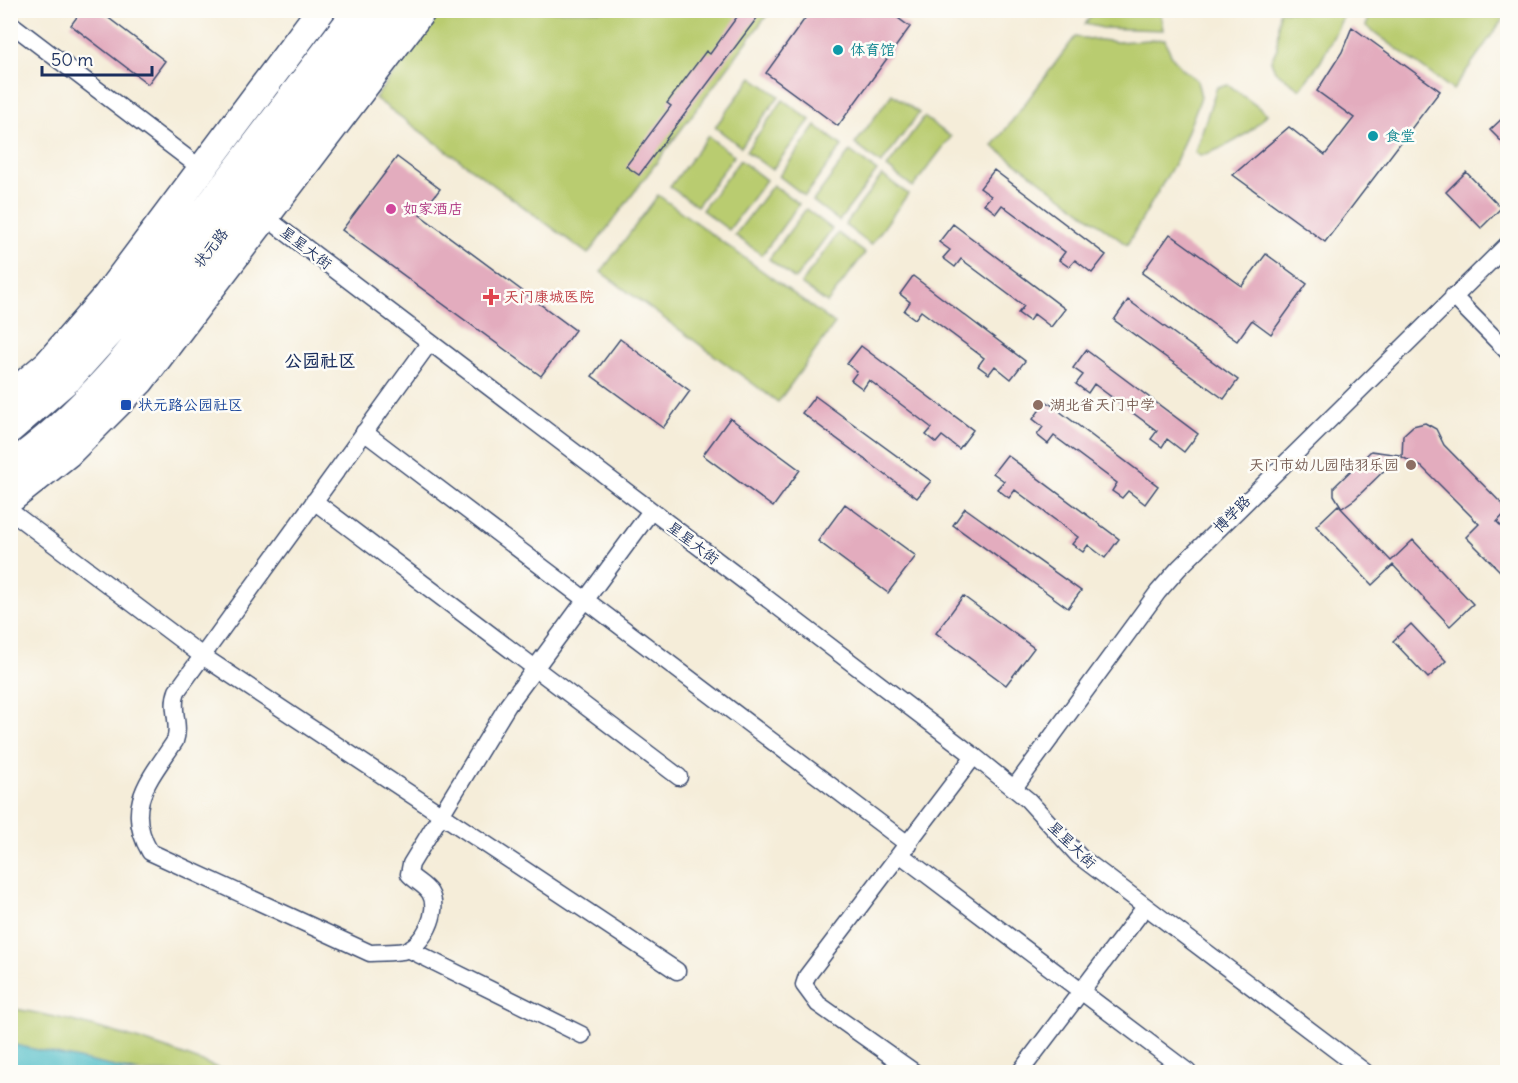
<svg xmlns="http://www.w3.org/2000/svg" width="1518" height="1083" font-family="Delius,'LXGW WenKai TC',sans-serif">
  <style>
    .green { fill: #b9cc6f; stroke: #6a7e66; stroke-width: 1.5 }
    .water { fill: #4fbdc7; stroke: #357692; stroke-width: 1.5 }
    .building { fill: #e3acbe }
    .lines { fill: none; stroke-linecap: round; stroke-linejoin: round }
    .minor-casing { stroke: #3c4c70; stroke-width: 19 }
    .trunk-casing { stroke: #3c4c70; stroke-width: 31 }
    .minor { stroke: #fff; stroke-width: 16 }
    .trunk { stroke: #fff; stroke-width: 28 }
    .culture-dot { fill: #0f9aa8; stroke: #fdfcf7; stroke-width: 2 }
    .hotel-dot { fill: #d1479c; stroke: #fdfcf7; stroke-width: 2 }
    .health-dot { fill: #e0444e; stroke: #fdfcf7; stroke-width: 2 }
    .transit-dot { fill: #1a4fb4; stroke: #fdfcf7; stroke-width: 2 }
    .education-dot { fill: #8d6e63; stroke: #fdfcf7; stroke-width: 2 }
    .labels { text-anchor: middle; stroke-width: 5; stroke-linejoin: round; paint-order: stroke }
    .culture-label { font-size: 15px; fill: #0d838f; stroke: #fdfcf7; text-anchor: start }
    .hotel-label { font-size: 15px; fill: #b23c85; stroke: #fdfcf7; text-anchor: start }
    .street-label { font-size: 15px; fill: #1b2f5e; stroke: #fdfcf7 }
    .health-label { font-size: 15px; fill: #be3a42; stroke: #fdfcf7; text-anchor: start }
    .transit-label { font-size: 15px; fill: #164399; stroke: #fdfcf7; text-anchor: start }
    .education-label { font-size: 15px; fill: #785e54; stroke: #fdfcf7; text-anchor: start }
    .quarter-label { font-size: 18px; font-weight: bold; fill: #1b2f5e; stroke: #fdfcf7 }
  </style>
  <rect width="100%" height="100%" fill="#fdfcf7"/>
  <filter id="ink" filterUnits="userSpaceOnUse"><feTurbulence type="fractalNoise" baseFrequency=".0167" numOctaves="2"/><feDisplacementMap in="SourceGraphic" scale="12" xChannelSelector="R" yChannelSelector="G"/><feConvolveMatrix kernelMatrix="1 2 1 2 8 2 1 2 1" color-interpolation-filters="sRGB"/></filter>
  <filter id="wash" filterUnits="userSpaceOnUse"><feTurbulence type="fractalNoise" baseFrequency=".008" numOctaves="4" result="noise"/><feDisplacementMap in="SourceGraphic" scale="24" xChannelSelector="R" yChannelSelector="G"/><feGaussianBlur stdDeviation="1.35" result="paint"/><feColorMatrix in="noise" values="0 0 0 0 0 0 0 0 0 0 0 0 0 0 0 0 0 1.4 0 .05"/><feComposite in="paint" operator="in"/></filter>
  <g filter="url(#wash)">
    <rect width="100%" height="100%" fill="#f5edd9"/>
    <path class="green" d="M1096,10L1160,11L1163,30L1103,28L1085,24Z
      M441,11H770L588,254L375,98Z
      M1279,11H1346L1321,61L1300,89L1275,71L1271,61L1277,48Z
      M1372,11L1507,10L1508,12L1453,90L1366,26Z
      M1075,37L1117,42L1165,39C1171,60 1180,68 1197,80L1201,97L1177,159L1127,245L993,146Z
      M752,77L779,96L741,147L715,127Z
      M1229,85L1267,114C1249,136 1227,147 1200,156L1195,152L1217,87Z
      M892,94L919,113L881,164L855,144Z
      M783,100L810,120L772,170L746,151Z
      M924,117L951,137L913,187L887,167Z
      M816,126L842,146L805,196L779,176Z
      M708,136L734,156L697,206L670,187Z
      M850,151L877,171L839,221L813,201Z
      M740,160L766,180L729,230L702,210Z
      M882,175L908,194L871,245L845,225Z
      M773,185L799,204L762,255L735,235Z
      M658,195L835,324L778,402L601,272Z
      M806,209L832,229L795,279L769,259Z
      M838,233L865,253L827,303L801,284Z
      M10,1008C85,1021 159,1044 228,1072H11Z"/>
    <path class="water" d="M11,1044L137,1072H11Z"/>
    <g id="blocks">
      <path class="building" d="M82,10H98L165,61L148,84L71,25Z
        M742,10H763L639,175L626,166L671,106L667,103L706,51L710,54Z
        M811,10H887L910,27L838,126L766,73Z
        M1352,27L1440,91L1325,242L1233,175L1289,127L1325,155L1354,118L1317,91L1342,52Z
        M1508,113V148L1490,130Z
        M397,157L440,189L420,215L575,330L541,376L342,230Z
        M994,170L1106,255L1092,273L1075,260L1069,267L1059,260L1065,252L1002,205L996,213L984,204L991,196L980,188Z
        M1466,172L1501,208L1481,228L1446,192Z
        M953,224L1065,309L1051,327L1034,314L1029,321L1018,313L1024,306L961,259L955,267L943,258L950,250L939,242Z
        M1170,234L1242,286L1266,254L1307,284L1271,334L1252,320L1237,341L1142,273Z
        M913,276L1025,361L1011,379L995,366L989,374L978,366L984,358L921,311L915,319L904,311L910,302L900,294Z
        M1128,300L1238,380L1224,399L1114,320Z
        M620,339L690,391L663,428L592,376Z
        M861,346L973,430L959,449L942,436L936,443L926,435L932,428L869,380L863,389L851,380L857,372L847,364Z
        M1086,350L1198,434L1184,452L1167,439L1162,447L1151,439L1157,431L1094,384L1088,393L1076,384L1083,375L1073,368Z
        M815,396L931,481L917,498L802,413Z
        M1046,401L1158,486L1145,504L1128,491L1122,498L1112,491L1117,483L1054,436L1048,444L1037,435L1043,427L1033,419Z
        M730,418L800,470L773,507L703,455Z
        M1425,423L1436,429L1444,445L1508,510L1497,522L1508,533V579L1466,537L1479,524L1422,467L1402,457L1403,435L1413,426Z
        M1371,451L1400,455L1355,499L1342,508L1334,495V487Z
        M1007,455L1119,539L1105,558L1088,545L1083,552L1072,544L1078,537L1015,490L1009,498L997,489L1004,481L993,473Z
        M845,504L916,556L888,593L818,541Z
        M1338,505L1391,561L1413,540L1473,604L1450,626L1393,565L1372,585L1316,526Z
        M965,508L1081,591L1068,608L953,525Z
        M963,596L1034,648L1006,685L936,633Z
        M1411,624L1446,661L1428,678L1393,641Z"/>
    </g>
  </g>
  <g filter="url(#ink)">
    <use href="#blocks" fill-opacity="0" stroke="#3c4c70" stroke-width="1.5"/>
    <g class="lines">
      <defs>
        <path id="minor" d="M10,23L207,173
          M259,212L974,756L1028,800L1079,856L1365,1072
          M1453,296L1508,352
          M430,342L177,691C170,708 181,724 175,741C150,779 123,806 150,852L370,953C381,952 393,953 403,951C423,947 441,911 430,893C425,885 415,881 409,874L411,864L508,705L651,511
          M364,432L909,845
          M314,501L679,777
          M10,511L201,655L677,971
          M1014,788L1158,592L1179,568L1508,244
          M901,855L1188,1072
          M408,949L582,1035
          M914,1072L818,1004L804,985L807,976L974,756
          M1020,1072L1145,907"/>
        <path id="trunk" d="M10,396L48,364L106,297L321,10
          M10,429L68,379L131,309L358,10
          M10,466C88,412 145,335 202,261C265,178 327,94 390,10
          M10,499L68,453L140,381L422,10"/>
      </defs>
      <use href="#minor" class="minor-casing"/>
      <use href="#trunk" class="trunk-casing"/>
      <use href="#minor" class="minor"/>
      <use href="#trunk" class="trunk"/>
    </g>
  </g>
  <g class="culture-dot">
    <circle cx="838" cy="50" r="6"/>
    <circle cx="1373" cy="136" r="6"/>
  </g>
  <circle class="hotel-dot" cx="391" cy="209" r="6"/>
  <path class="health-dot" d="M488 288h6v6h6v6h-6v6h-6v-6h-6v-6h6z"/>
  <rect class="transit-dot" x="120" y="399" width="12" height="12" rx="3"/>
  <g class="education-dot">
    <circle cx="1038" cy="405" r="6"/>
    <circle cx="1411" cy="465" r="6"/>
  </g>
  <g class="labels">
    <g class="culture-label">
      <text x="850" y="55">体育馆</text>
      <text x="1385" y="141">食堂</text>
    </g>
    <g class="hotel-label">
      <text x="403" y="214">如家酒店</text>
    </g>
    <g class="street-label">
      <text transform="translate(211 248) rotate(-52)" y="5">状元路</text>
      <text transform="translate(306 248) rotate(37)" y="5">星星大街</text>
      <text transform="translate(1232 514) rotate(-45)" y="5">博学路</text>
      <text transform="translate(693 543) rotate(37)" y="5">星星大街</text>
      <text transform="translate(1072 845) rotate(44)" y="5">星星大街</text>
    </g>
    <g class="health-label">
      <text x="504" y="302">天门康城医院</text>
    </g>
    <g class="transit-label">
      <text x="138" y="410">状元路公园社区</text>
    </g>
    <g class="education-label">
      <text x="1050" y="410">湖北省天门中学</text>
      <text x="1399" y="470" text-anchor="end">天门市幼儿园陆羽乐园</text>
    </g>
    <g class="quarter-label">
      <text x="320" y="367">公园社区</text>
    </g>
  </g>
  <rect width="1518" height="1083" fill="none" stroke="#fdfcf7" stroke-width="36"/>
  <path d="M42 66v9h110v-9" fill="none" stroke="#1b2f5e" stroke-width="3"/>
  <text x="51" y="66" font-size="18" fill="#1b2f5e" stroke="#fdfcf7" stroke-width="4.5" paint-order="stroke">50 m</text>
</svg>
